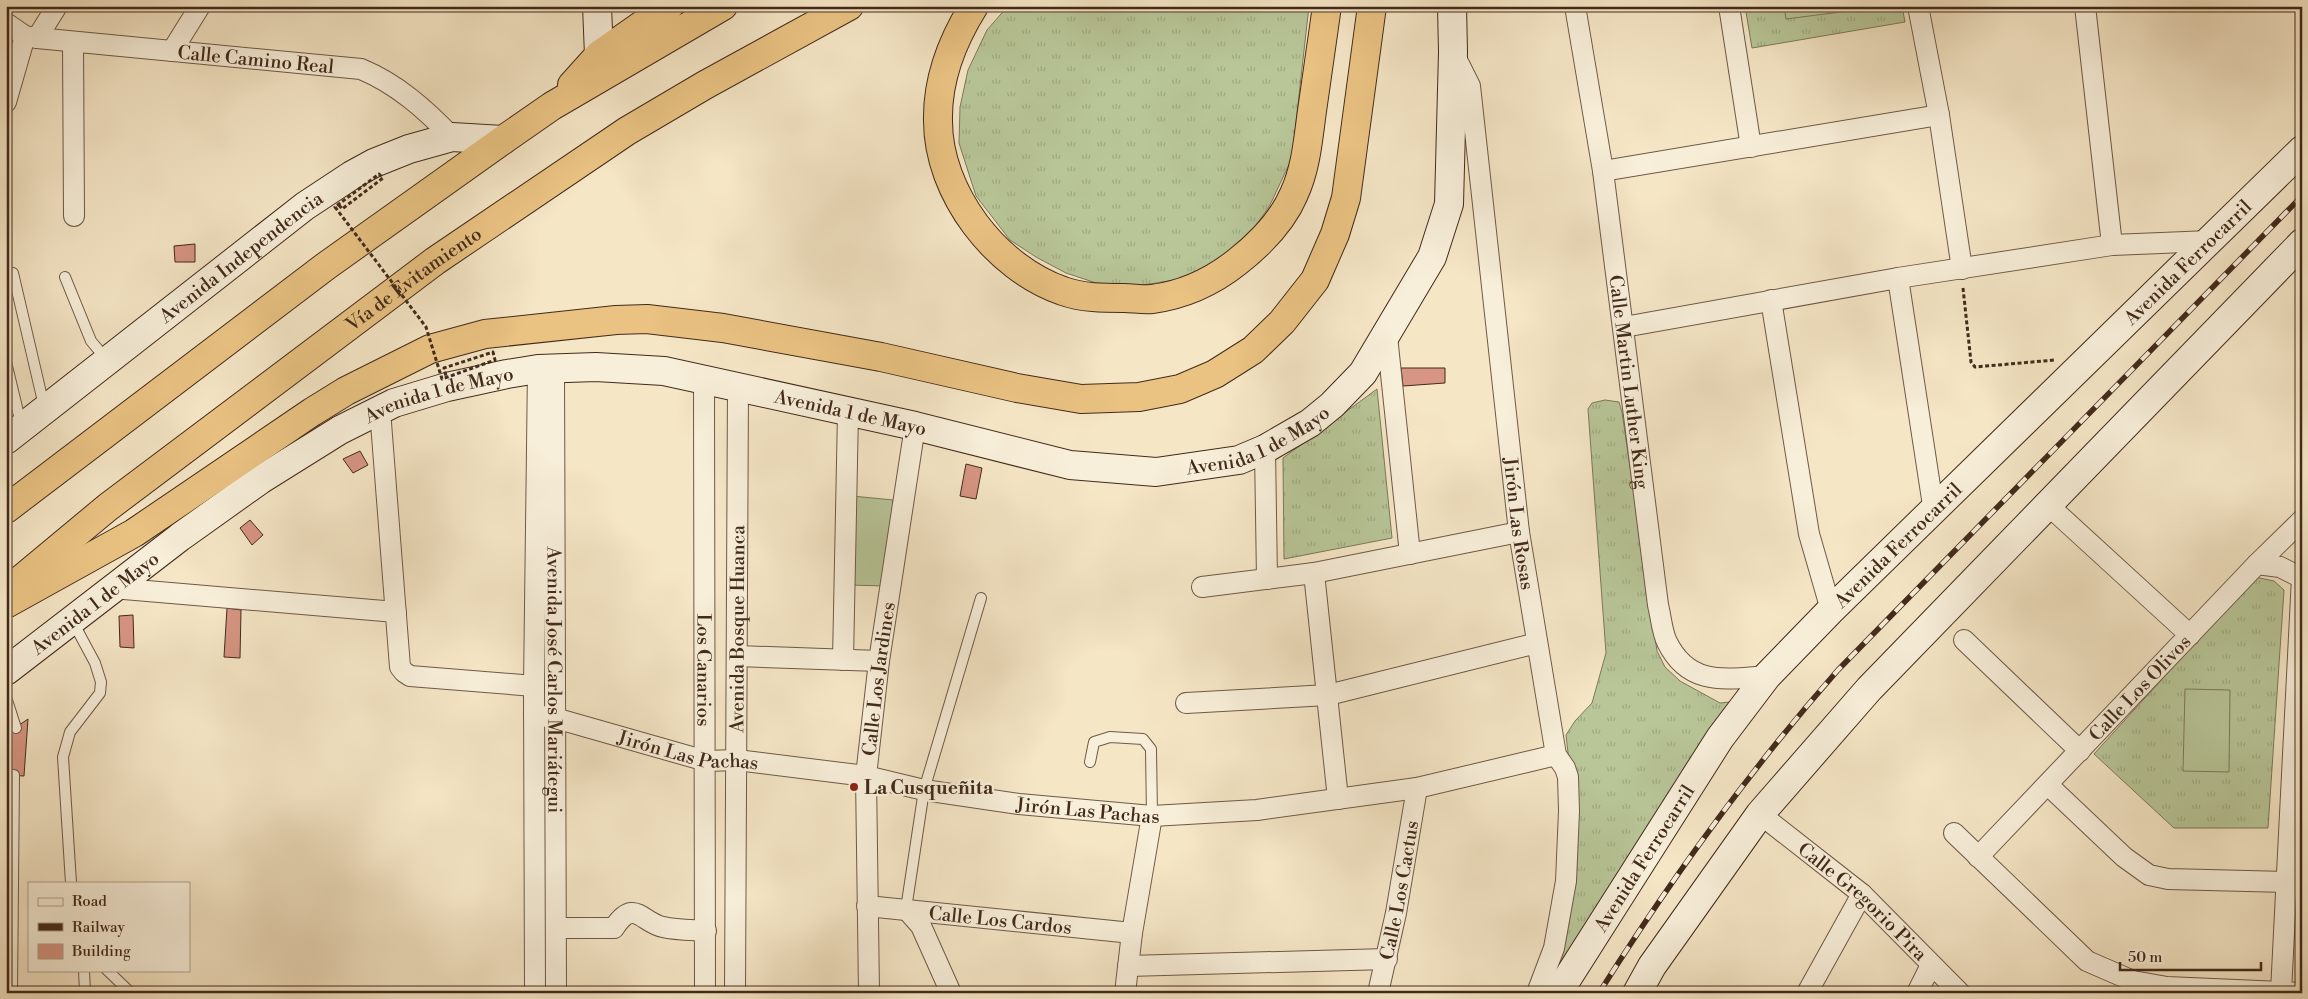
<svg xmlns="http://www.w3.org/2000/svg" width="2308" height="999" font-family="'Libre Bodoni',serif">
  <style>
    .grass { fill: url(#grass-tufts); stroke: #7d785a }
    .pitch { fill: #b8c698; stroke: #7d785a }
    .building { fill: #d79583; stroke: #422a1b }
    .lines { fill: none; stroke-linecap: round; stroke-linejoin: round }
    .lane-casing { stroke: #6f5946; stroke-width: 12 }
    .street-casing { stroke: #6f5946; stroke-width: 22 }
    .secondary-casing { stroke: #422a1b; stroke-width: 30 }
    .highway-casing { stroke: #422a1b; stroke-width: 30 }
    .path { stroke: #422a1b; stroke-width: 3; stroke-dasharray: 4 2.5; stroke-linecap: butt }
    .lane { stroke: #f8efda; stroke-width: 10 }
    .street { stroke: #f8efda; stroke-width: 20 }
    .secondary { stroke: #f8efda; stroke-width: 28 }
    .highway { stroke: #eac383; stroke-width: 28 }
    .rail-casing { stroke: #422a1b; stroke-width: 5.5 }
    .rail { stroke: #f8efda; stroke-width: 4; stroke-dasharray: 11; stroke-linecap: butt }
    .path-bridge { stroke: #422a1b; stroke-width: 3; stroke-dasharray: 4 2.5; stroke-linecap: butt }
    .poi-dot { fill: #8f2418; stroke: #f8efda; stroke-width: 2 }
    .labels { text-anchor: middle; stroke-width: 4.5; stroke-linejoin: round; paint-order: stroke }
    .street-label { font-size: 19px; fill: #422a1b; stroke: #f8efda }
    .poi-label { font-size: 19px; font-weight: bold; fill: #422a1b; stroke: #f8efda; text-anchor: start }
  </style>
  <defs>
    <pattern id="grass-tufts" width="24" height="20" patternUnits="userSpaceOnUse" patternTransform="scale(1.25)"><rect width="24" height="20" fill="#b8c698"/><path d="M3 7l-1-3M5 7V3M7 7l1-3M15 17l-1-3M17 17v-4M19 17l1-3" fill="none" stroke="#9faa82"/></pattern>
  </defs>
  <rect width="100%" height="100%" fill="#f5e6c6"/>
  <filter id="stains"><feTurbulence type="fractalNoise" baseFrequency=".004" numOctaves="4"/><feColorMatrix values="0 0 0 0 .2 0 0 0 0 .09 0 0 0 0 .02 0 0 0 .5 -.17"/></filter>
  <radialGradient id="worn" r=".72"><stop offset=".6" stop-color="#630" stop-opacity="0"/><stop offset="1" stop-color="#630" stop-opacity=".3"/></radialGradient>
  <path class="grass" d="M1008,6H1309L1292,158L1270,205L1253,230L1235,249L1194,277L1130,287L1096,283L1066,273L1036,257L1010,240L976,196L959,143L960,107L968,70L987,30Z
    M1745,6H1902L1905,22L1752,48Z
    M1377,389L1392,538L1284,559L1283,458Z
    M1605,400L1619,402L1622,412L1657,651L1665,667L1680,681L1720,703L1740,701L1552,993L1549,981L1569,924L1576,823L1566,735L1575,721L1592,703L1606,653L1588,409L1592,403Z
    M2255,577L2274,581L2284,590L2268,828H2174L2094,754Z"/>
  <path class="pitch" d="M1784,6H1863L1864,9L1786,19Z
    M852,496L893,500L887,586L847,585Z
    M2185,689L2230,690L2229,772L2183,771Z"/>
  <path class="building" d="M195,244V262H175L174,246Z
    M1401,368H1445V383L1403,386Z
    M360,451L368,465L353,473L343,459Z
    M966,464L982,468L976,499L960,496Z
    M250,520L263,535L252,545L240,528Z
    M227,608L241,610L240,658L224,657Z
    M133,615L134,648L120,647L119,616Z
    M28,719L24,776L6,775V734Z"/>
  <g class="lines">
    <defs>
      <path id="lane" d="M13,273L44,406
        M65,277L91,341L107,360
        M6,362L21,424
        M6,697L16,728
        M1090,762L1094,742L1110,737L1143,739L1151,749L1152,816
        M71,883L63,757L70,732L100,693L101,682L95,663L73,622
        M906,909L924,790L981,598
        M84,970L85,993
        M107,970L131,993
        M12,993L14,775"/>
      <g id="street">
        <path id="s1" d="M1575,6L1603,171L1658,605C1661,617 1662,632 1667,642C1689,687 1726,679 1767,676"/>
        <path d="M1729,6L1751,147"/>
        <path d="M1918,6L1939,115L1962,269"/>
        <path d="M2085,6L2112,245"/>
        <path id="s2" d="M6,23L25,36L37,38L361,69C397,84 425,109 452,137"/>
        <path d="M37,38L57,6"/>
        <path d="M73,42L74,216"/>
        <path d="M172,51L200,6"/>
        <path id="s3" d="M1455,56L1470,86L1519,532L1556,755L1565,768L1568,777L1569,811L1566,881L1554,948L1537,993"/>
        <path d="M6,102L25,36"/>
        <path d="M1603,171L1939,115"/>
        <path d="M1898,278L1934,512"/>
        <path d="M1771,300L1809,534L1831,610"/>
        <path d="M1624,327L1898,278L2112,245L2210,241"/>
        <path d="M1387,336L1410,554"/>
        <path id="s4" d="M554,369L556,993"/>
        <path id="s5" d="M704,379L705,993"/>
        <path d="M380,410L400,667L404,672L410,676L534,686"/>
        <path d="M1265,449L1267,579"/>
        <path d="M2048,505L2190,635"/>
        <path d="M2257,564L2280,567L2302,578"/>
        <path d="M1314,573L1338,799"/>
        <path d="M1202,587L1314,573L1519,532"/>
        <path d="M112,588L396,612"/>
        <path d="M1964,640L2080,751"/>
        <path d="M737,656L879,661"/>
        <path d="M843,660L848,413"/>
        <path d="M1186,703L1328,695L1537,643"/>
        <path id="s6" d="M534,715L555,718L706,761L737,760L866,776L924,790L1019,804L1152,816L1257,810L1417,788L1556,755"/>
        <path d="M2048,785L2124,857L2149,875L2168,879L2287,882"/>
        <path id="s7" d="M1760,814L1862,894L1960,993"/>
        <path d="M1954,833L2087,961L2133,981L2167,987L2302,993"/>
        <path id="s8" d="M1978,857L2257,564L2302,520"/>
        <path id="s9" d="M867,906L1132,933"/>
        <path d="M906,909L921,926L951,993"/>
        <path d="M556,928H614C634,897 642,923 663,927C676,930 692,930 706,931"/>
        <path d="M1128,966L1387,959"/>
        <path d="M2281,992L2302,577"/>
        <path d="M535,993L534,686L538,369"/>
        <path id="s10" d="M735,993L738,386"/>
        <path id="s11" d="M869,993L866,776L879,661L915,426"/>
        <path d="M1125,993L1132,933L1152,816"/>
        <path id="s12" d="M1378,993L1396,913L1417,788"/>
        <path d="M1807,993L1862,894"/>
        <path d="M1917,993L1931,965"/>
      </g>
      <g id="secondary">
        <path d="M597,6L599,55"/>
        <path id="s13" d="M6,440L305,206L352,175L374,163L409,149L452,137L503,140"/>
        <path id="s14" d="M6,671L180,537L260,480L340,430L394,403L447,387L507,374L538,369L596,367L664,371L915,426L1070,465L1156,472L1239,460L1265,449L1310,423L1332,405L1363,373L1432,257L1449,204L1453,52L1452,6"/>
        <path id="s15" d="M1558,993L1720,738L1767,676L1831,610L2302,150"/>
        <path d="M1637,993L1652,966L1760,814L1869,689L2302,243"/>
      </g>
      <g id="highway">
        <path d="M974,6C952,41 937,79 938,121C938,193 996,268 1063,291C1082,298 1104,298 1124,298C1133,298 1143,300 1152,299C1183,295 1213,281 1237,262C1260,244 1282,222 1294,194C1306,168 1308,140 1312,111C1317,76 1322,41 1327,6"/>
        <path d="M572,85L599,55L669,6"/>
        <path d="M6,509L326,266L503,140L552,106L723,6"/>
        <path id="s16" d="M13,586L108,507L435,261L627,131L705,85L849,6"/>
        <path d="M6,604L134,533L312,412L346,391L430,349L485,334L616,320L647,319L723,328L881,357L1017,388L1081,399L1139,397L1180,389L1215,374L1253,350L1282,322L1315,280L1335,234L1346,198L1372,6"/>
      </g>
    </defs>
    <use href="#lane" class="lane-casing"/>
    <use href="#street" class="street-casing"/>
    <use href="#secondary" class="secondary-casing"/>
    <use href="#highway" class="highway-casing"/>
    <path class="path" d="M1963,288L1971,362L1975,367L2055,360"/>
    <use href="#lane" class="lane"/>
    <use href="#street" class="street"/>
    <use href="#secondary" class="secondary"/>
    <use href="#highway" class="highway"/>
    <defs>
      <path id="rail" d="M1599,993C1671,879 1749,771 1838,670L2302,196"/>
    </defs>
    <use href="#rail" class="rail-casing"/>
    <use href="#rail" class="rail"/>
    <path class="path-bridge" d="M339,205L342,209L383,178L379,174L335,207L426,327L442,379L495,360L493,352L444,368L446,376"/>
  </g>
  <circle class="poi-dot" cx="854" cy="787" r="5"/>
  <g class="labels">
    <g class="street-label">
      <text dy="7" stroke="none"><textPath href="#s2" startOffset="255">Calle Camino Real</textPath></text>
      <text dy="7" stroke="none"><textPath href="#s13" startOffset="298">Avenida Independencia</textPath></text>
      <text dy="7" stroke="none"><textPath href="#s15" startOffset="970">Avenida Ferrocarril</textPath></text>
      <text dy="7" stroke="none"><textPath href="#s16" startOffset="505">Vía de Evitamiento</textPath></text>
      <text dy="7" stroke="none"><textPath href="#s1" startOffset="380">Calle Martin Luther King</textPath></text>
      <text dy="7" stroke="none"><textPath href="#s14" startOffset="518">Avenida 1 de Mayo</textPath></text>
      <text dy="7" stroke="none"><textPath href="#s14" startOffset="938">Avenida 1 de Mayo</textPath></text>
      <text dy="7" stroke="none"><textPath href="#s14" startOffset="1358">Avenida 1 de Mayo</textPath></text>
      <text dy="7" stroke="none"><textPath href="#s3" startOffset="474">Jirón Las Rosas</textPath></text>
      <text dy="7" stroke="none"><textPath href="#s15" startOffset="565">Avenida Ferrocarril</textPath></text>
      <text dy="7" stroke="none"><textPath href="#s14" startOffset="112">Avenida 1 de Mayo</textPath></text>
      <text dy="7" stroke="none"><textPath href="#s10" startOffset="364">Avenida Bosque Huanca</textPath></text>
      <text dy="7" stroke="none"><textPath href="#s5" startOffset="291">Los Canarios</textPath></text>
      <text dy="7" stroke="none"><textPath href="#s11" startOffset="315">Calle Los Jardines</textPath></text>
      <text dy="7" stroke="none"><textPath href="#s4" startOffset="311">Avenida José Carlos Mariátegui</textPath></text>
      <text dy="7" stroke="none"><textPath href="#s8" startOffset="234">Calle Los Olivos</textPath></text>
      <text dy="7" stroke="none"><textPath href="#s6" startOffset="159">Jirón Las Pachas</textPath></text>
      <text dy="7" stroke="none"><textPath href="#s6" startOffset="564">Jirón Las Pachas</textPath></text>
      <text dy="7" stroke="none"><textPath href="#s15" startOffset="160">Avenida Ferrocarril</textPath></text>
      <text dy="7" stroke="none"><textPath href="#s12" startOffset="105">Calle Los Cactus</textPath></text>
      <text dy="7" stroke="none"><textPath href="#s7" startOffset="135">Calle Gregorio Pira</textPath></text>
      <text dy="7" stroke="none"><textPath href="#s9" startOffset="134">Calle Los Cardos</textPath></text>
    </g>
    <g class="poi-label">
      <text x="864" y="794">La Cusqueñita</text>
    </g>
  </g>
  <rect width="2308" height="999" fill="none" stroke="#f5e6c6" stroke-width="25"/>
  <rect x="8" y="8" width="2293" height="984" fill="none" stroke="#422a1b" stroke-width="2.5"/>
  <rect x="12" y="12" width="2283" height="974" fill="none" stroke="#422a1b"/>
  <rect x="28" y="882" width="162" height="90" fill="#f8efda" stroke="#afa08e"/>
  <rect x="38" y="898" width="25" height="8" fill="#f8efda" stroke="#afa08e"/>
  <text x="72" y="906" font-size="15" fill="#422a1b">Road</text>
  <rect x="38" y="923" width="25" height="8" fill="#422a1b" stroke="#afa08e"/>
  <text x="72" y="932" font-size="15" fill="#422a1b">Railway</text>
  <rect x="38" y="944" width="25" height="15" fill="#d79583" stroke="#afa08e"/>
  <text x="72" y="956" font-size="15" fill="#422a1b">Building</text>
  <path d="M2120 962v8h141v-8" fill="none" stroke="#422a1b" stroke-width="2.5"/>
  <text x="2128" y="962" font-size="15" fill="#422a1b" stroke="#f8efda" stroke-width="4" paint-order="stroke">50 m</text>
  <rect width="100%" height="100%" filter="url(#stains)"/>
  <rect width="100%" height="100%" fill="url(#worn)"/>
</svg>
